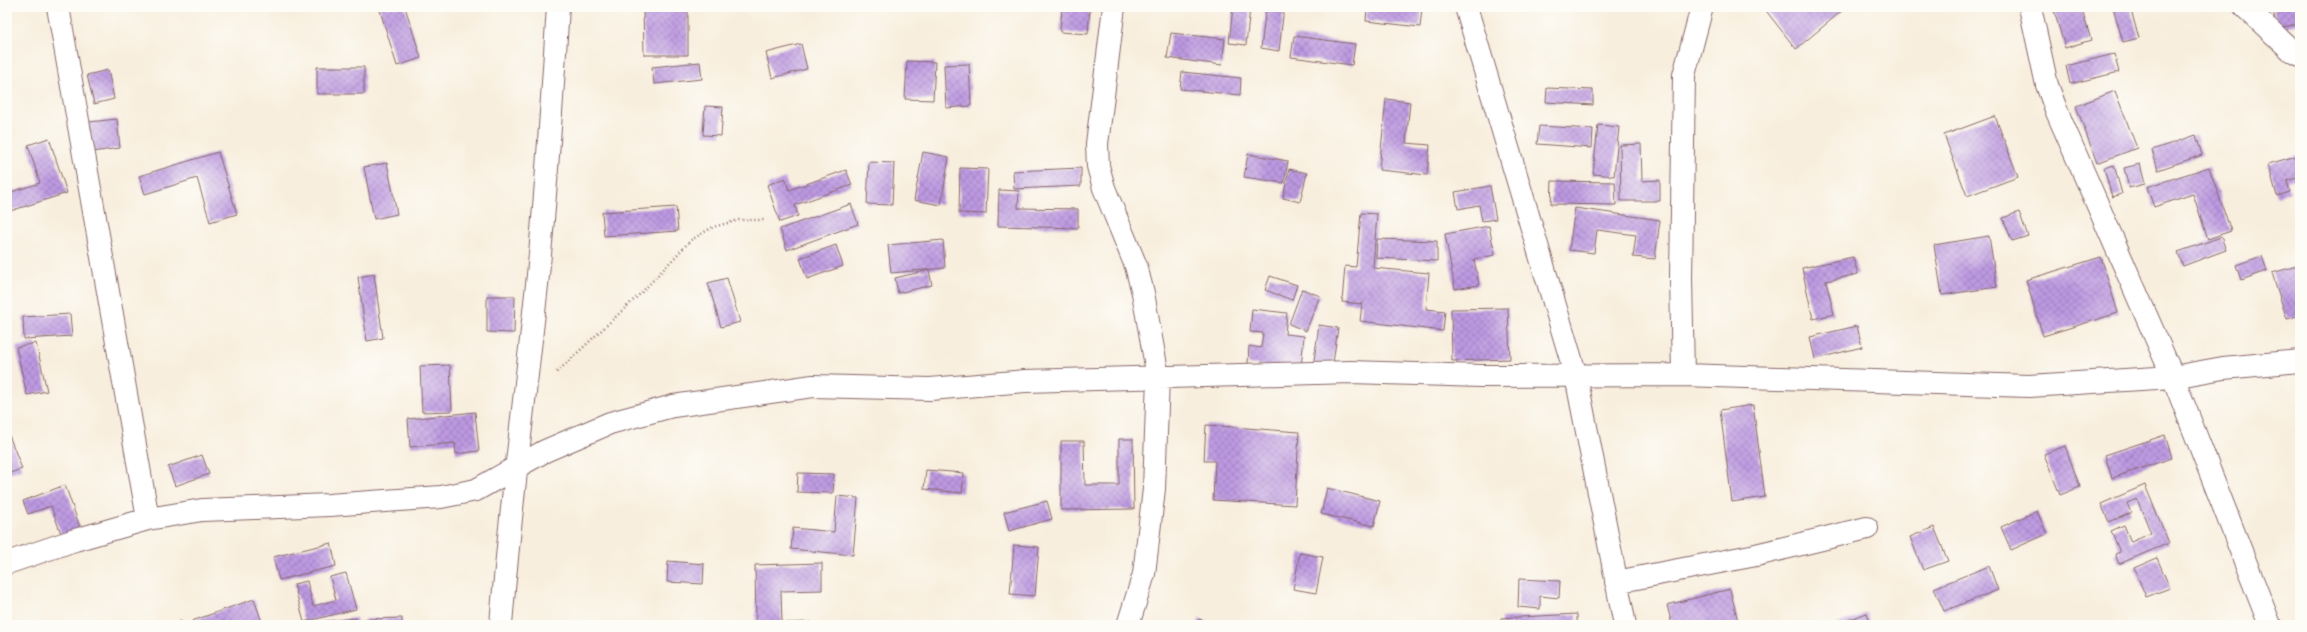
<svg xmlns="http://www.w3.org/2000/svg" width="2307" height="632" font-family="Mynerve,sans-serif">
  <style>
    .building { fill: url(#building-cross-hatch) }
    .lines { fill: none; stroke-linecap: round; stroke-linejoin: round }
    .minor-casing { stroke: #876769; stroke-width: 24 }
    .path { stroke: #876769; stroke-width: 2.5; stroke-dasharray: 1 3; stroke-linecap: butt }
    .minor { stroke: #fff; stroke-width: 22 }
  </style>
  <defs>
    <pattern id="building-cross-hatch" width="8" height="8" patternUnits="userSpaceOnUse"><rect width="8" height="8" fill="#bd9ae2"/><path d="M0 0l8 8M0 8l8-8" fill="none" stroke="#9c7db7"/></pattern>
  </defs>
  <rect width="100%" height="100%" fill="#fdfcf7"/>
  <filter id="ink" filterUnits="userSpaceOnUse"><feTurbulence type="fractalNoise" baseFrequency=".025" numOctaves="2"/><feDisplacementMap in="SourceGraphic" scale="8" xChannelSelector="R" yChannelSelector="G"/><feConvolveMatrix kernelMatrix="1 2 1 2 8 2 1 2 1" color-interpolation-filters="sRGB"/></filter>
  <filter id="wash" filterUnits="userSpaceOnUse"><feTurbulence type="fractalNoise" baseFrequency=".012" numOctaves="4" result="noise"/><feDisplacementMap in="SourceGraphic" scale="16" xChannelSelector="R" yChannelSelector="G"/><feGaussianBlur stdDeviation="0.9" result="paint"/><feColorMatrix in="noise" values="0 0 0 0 0 0 0 0 0 0 0 0 0 0 0 0 0 1.4 0 .05"/><feComposite in="paint" operator="in"/></filter>
  <g filter="url(#wash)">
    <rect width="100%" height="100%" fill="#f8eedd"/>
    <g id="blocks">
      <path class="building" d="M379,7H405L421,58L397,66Z
        M643,7H688V55H644Z
        M946,7H973V8L946,9Z
        M1062,7H1090L1088,34L1060,32Z
        M1233,7L1250,8L1246,45L1229,43Z
        M1266,7H1284L1279,51L1261,48Z
        M1367,7L1422,8L1420,27L1366,21Z
        M1763,7H1840L1843,10L1796,49Z
        M2053,7H2081L2091,40L2065,48Z
        M2113,7H2130L2139,38L2123,42Z
        M2273,7H2300V24L2276,28Z
        M1171,33L1225,39L1222,65L1167,58Z
        M1294,36L1355,44L1352,65L1291,57Z
        M801,44L807,69L772,78L766,53Z
        M2114,54L2119,72L2070,84L2066,66Z
        M907,61L935,62L933,100L905,99Z
        M700,62L702,79L654,84L652,67Z
        M969,64L971,106L946,108L944,65Z
        M317,67H364V94H317Z
        M108,70L114,99L94,104L87,75Z
        M1182,72L1241,78L1240,95L1180,89Z
        M1547,88L1593,90V105L1546,102Z
        M2115,91L2137,148L2097,163L2076,106Z
        M1386,99L1410,102L1406,143L1430,145L1427,175L1379,170Z
        M705,106L723,107L721,136L703,135Z
        M1995,116L2018,177L1967,196L1944,135Z
        M117,119L120,148L92,152L89,122Z
        M1598,125L1619,127L1614,176L1593,174Z
        M1539,126L1593,129L1592,148L1537,144Z
        M2196,135L2202,155L2158,170L2152,150Z
        M49,138L67,193L7,212V180L11,192L40,183L28,145Z
        M1641,144L1642,181L1660,180V201H1621L1620,145Z
        M218,152L237,214L210,222L197,178L145,194L139,176Z
        M923,152L949,157L941,205L914,200Z
        M1248,154L1288,161L1284,183L1244,177Z
        M2300,155V177L2287,181L2290,192L2277,196L2268,164Z
        M869,162L894,163L892,205L867,204Z
        M387,163L397,214L374,219L364,167Z
        M2140,164L2145,184L2129,188L2124,168Z
        M2114,165L2122,194L2112,197L2104,168Z
        M2209,167L2231,231L2208,239L2193,194L2154,207L2147,187Z
        M960,168L988,169L986,214L959,213Z
        M1081,168V186L1014,189L1013,171Z
        M1289,169L1307,173L1300,202L1283,198Z
        M846,170L852,185L795,205L798,216L780,222L767,185L785,178L789,190Z
        M1552,181L1615,182L1616,205L1551,204Z
        M1490,186L1496,219L1482,221L1479,205L1458,209L1455,192Z
        M999,190L1019,191L1018,208L1078,209V228L998,226Z
        M851,204L858,224L787,250L780,229Z
        M676,207L678,231L604,236L602,212Z
        M1575,208L1660,220L1655,259L1633,257L1636,235L1597,230L1594,253L1569,250Z
        M2019,212L2028,236L2012,241L2003,218Z
        M1361,213L1377,214L1373,268L1429,273L1426,309L1445,311L1443,331L1360,321L1362,304L1342,302L1345,266L1356,267Z
        M1489,226L1495,255L1474,259L1479,285L1455,289L1445,234Z
        M1989,236L1997,287L1942,295L1934,245Z
        M2221,237L2226,250L2183,266L2178,252Z
        M1377,239L1437,241V261L1376,258Z
        M943,240L945,268L891,273L888,245Z
        M836,245L843,266L807,279L800,258Z
        M2262,256L2267,271L2241,280L2236,265Z
        M1853,257L1858,274L1826,281L1834,314L1813,319L1802,268Z
        M2101,257L2118,313L2043,336L2026,280Z
        M2297,266L2300,276V315L2287,319L2272,273Z
        M929,270L932,285L898,293L895,278Z
        M374,274L383,338L367,341L358,277Z
        M1270,276L1297,285L1292,300L1265,290Z
        M727,278L740,322L721,327L708,283Z
        M1302,289L1320,296L1306,331L1289,324Z
        M487,296H515L514,333L487,332Z
        M1508,308L1510,359L1452,361L1451,309Z
        M1252,309L1287,313L1285,334L1304,336L1301,369L1248,364L1249,346L1261,348L1263,333L1250,332Z
        M70,314L72,336L24,339L23,317Z
        M1319,325L1338,328L1332,370L1313,367Z
        M1857,326L1862,347L1815,359L1810,337Z
        M36,343L47,391L27,395L16,347Z
        M450,365L452,411L422,412L420,366Z
        M1753,405L1765,497L1732,502L1720,410Z
        M475,412L479,451L456,454L455,443L410,447L408,419Z
        M1206,425L1299,432L1295,505L1213,500L1215,461H1204Z
        M7,430L22,469L7,474Z
        M2165,435L2172,458L2112,478L2105,455Z
        M1119,439H1133L1134,509L1061,510V441H1084L1085,485H1119Z
        M2065,446L2080,487L2060,495L2044,454Z
        M202,455L209,474L175,486L168,467Z
        M926,470L964,473L962,493L924,489Z
        M798,473L834,474L833,493L797,492Z
        M65,485L83,536L64,542L51,506L28,514L23,501Z
        M2145,485L2169,543L2119,564L2115,554L2120,552L2111,531L2124,525L2131,542L2151,533L2137,499L2127,503L2131,513L2109,522L2101,504Z
        M1327,488L1380,501L1374,526L1321,514Z
        M837,496L858,498L853,555L791,549L793,528L834,532Z
        M1047,501L1052,519L1009,531L1004,512Z
        M2037,511L2047,534L2011,550L2001,527Z
        M1934,527L1948,561L1923,570L1910,537Z
        M331,543L336,566L279,580L273,557Z
        M1014,545L1039,547L1035,596L1010,594Z
        M1300,553L1323,557L1316,593L1293,589Z
        M2157,558L2170,588L2146,597L2134,568Z
        M668,561L704,564L703,584L667,582Z
        M822,563V590L781,591L782,623L812,622V625H756L755,565Z
        M1989,566L1998,590L1944,611L1934,588Z
        M346,573L356,609L304,622L294,584L307,581L313,606L336,600L330,577Z
        M1519,579L1560,581L1559,598L1540,596V609L1518,607Z
        M1730,589L1739,625H1672L1667,605Z
        M254,599L263,625H194L192,621Z
        M1867,613L1871,625H1834Z
        M1577,614V625H1501V618Z
        M356,618L357,625H312L311,623Z
        M402,618V625H365L364,619Z
        M1199,619L1217,625H1198Z
        M181,621L182,625H169Z"/>
    </g>
  </g>
  <g filter="url(#ink)">
    <use href="#blocks" fill-opacity="0" stroke="#876769" stroke-width="1"/>
    <g class="lines">
      <defs>
        <path id="minor" d="M58,7L148,519
          M1114,7L1097,144L1098,166L1104,188L1136,266L1143,293L1158,377L1154,489L1144,574L1128,625
          M1466,7L1576,376L1625,625
          M2030,7L2047,85L2057,112L2173,377L2270,625
          M2245,7L2292,51L2300,55
          M1683,375L1681,278L1684,75L1702,7
          M7,563L75,540L148,519L202,510L329,505L441,497L476,490L545,451L610,423L673,406L813,386L930,389L1025,381L1351,372L1481,376L1683,375L2029,386L2173,377L2223,368L2300,361
          M1616,582L1756,555L1867,528
          M501,625C510,508 526,391 538,275C547,185 552,97 558,7"/>
      </defs>
      <use href="#minor" class="minor-casing"/>
      <path class="path" d="M557,372L640,294L691,240L713,227L739,220H766"/>
      <use href="#minor" class="minor"/>
    </g>
  </g>
  <rect width="2307" height="632" fill="none" stroke="#fdfcf7" stroke-width="24"/>
</svg>
